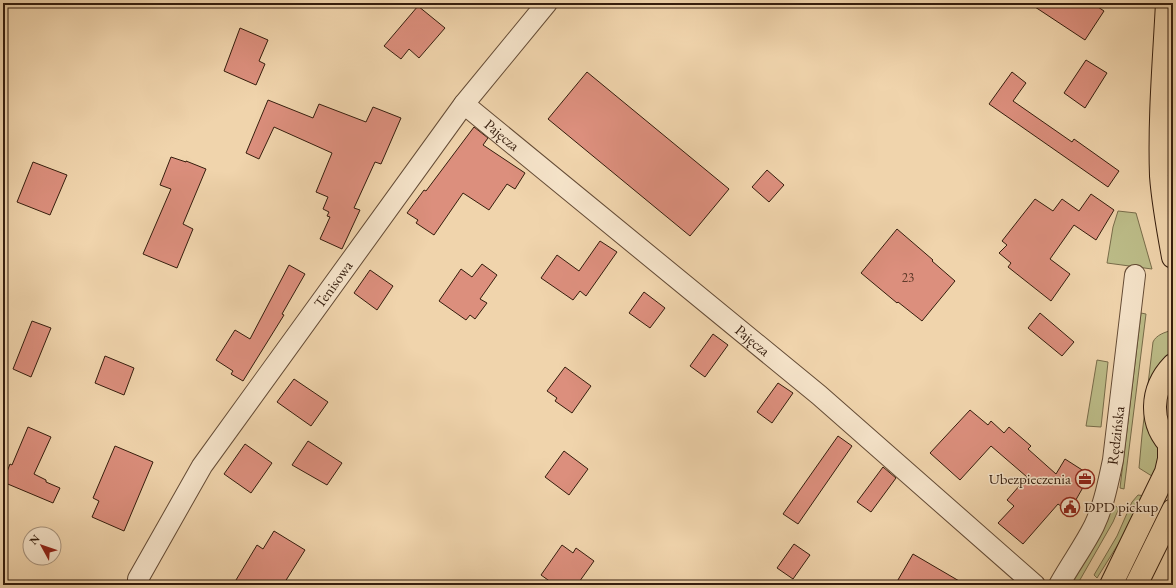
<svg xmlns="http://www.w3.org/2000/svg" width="1176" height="588" font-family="'EB Garamond',serif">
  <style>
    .green { fill: #bcbc88; stroke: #786c4a }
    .building { fill: #dc8f7d; stroke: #351d0d }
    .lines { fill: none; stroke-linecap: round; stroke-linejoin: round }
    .street-casing { stroke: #644b35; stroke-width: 22 }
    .primary-casing { stroke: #351d0d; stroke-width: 24 }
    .street { stroke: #f5e3c9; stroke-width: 20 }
    .primary { stroke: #f0d4ac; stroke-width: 22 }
    .labels { text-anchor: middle; stroke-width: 3; stroke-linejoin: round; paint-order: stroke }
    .number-label { font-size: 13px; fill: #5f3a29 }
    .street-label { font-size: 15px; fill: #351d0d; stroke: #f5e3c9 }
    .poi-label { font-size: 15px; fill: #351d0d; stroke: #f5e3c9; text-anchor: end }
  </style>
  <rect width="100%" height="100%" fill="#f0d4ac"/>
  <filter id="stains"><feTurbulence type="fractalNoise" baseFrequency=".005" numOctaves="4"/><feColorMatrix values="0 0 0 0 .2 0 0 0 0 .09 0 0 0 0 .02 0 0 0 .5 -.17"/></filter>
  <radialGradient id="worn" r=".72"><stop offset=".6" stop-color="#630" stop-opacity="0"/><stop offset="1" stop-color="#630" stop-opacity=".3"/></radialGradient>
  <path class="green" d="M1118,211L1136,213L1152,269L1107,263L1113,227Z
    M1141,313L1146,314L1124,489L1120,488Z
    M1173,330L1171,356L1159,448L1160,456L1155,478L1139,468L1142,435L1153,342C1156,335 1165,332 1173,330Z
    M1097,360L1108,362L1101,427L1086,426Z
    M1138,495L1146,496L1137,514L1097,578L1094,575L1117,536L1132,502Z
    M1113,505L1119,508L1113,522L1077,585H1070L1108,519Z"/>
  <path class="building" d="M1029,3H1092L1104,11L1085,40Z
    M418,6L445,28L419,58L409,49L401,59L384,46Z
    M240,28L268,40L259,61L265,64L256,85L224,71Z
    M1086,60L1107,73L1085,108L1064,93Z
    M587,72L729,189L690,236L548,119Z
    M1012,72L1026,83L1013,101L1072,142L1074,139L1119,171L1108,187L989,104Z
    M268,100L313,118L319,104L366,122L373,107L401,118L381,164L375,162L354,208L360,210L342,249L320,239L330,217L327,216L329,212L323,209L328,197L316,192L332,153L274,127L259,159L246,153Z
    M474,127L488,138L483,145L525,173L515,189L507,184L489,210L463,193L434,235L416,223L418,220L407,213L424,190L426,191Z
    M171,157L186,162V161L206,169L183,224L193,229L177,268L143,254L171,189L160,185Z
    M33,162L67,175L50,215L17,202Z
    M767,170L784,185L769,202L752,187Z
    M1091,194L1114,210L1096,240L1074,225L1050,259L1070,274L1051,301L1008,267L1011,263L999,253L1007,245L1002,241L1035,199L1053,211L1062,199L1079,211Z
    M897,229L933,260L932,261L955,281L922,321L898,302L897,303L861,273Z
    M600,241L617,252L586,296L580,291L573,300L541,278L557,255L579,271Z
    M482,264L497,275L480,299L487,303L475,319L470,315L466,320L439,301L461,269L472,277Z
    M289,265L305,274L282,314L284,315L243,381L231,374L233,371L216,360L235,330L250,339Z
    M370,270L393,286L377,310L354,293Z
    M644,292L665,308L650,328L629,313Z
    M1040,313L1074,342L1062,356L1028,328Z
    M32,321L51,328L31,377L13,369Z
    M713,334L728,345L705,377L690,366Z
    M105,356L134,368L124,395L95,383Z
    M565,367L591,386L572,413L555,401L557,398L547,391Z
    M294,379L328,402L311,426L277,402Z
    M778,383L793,393L772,423L757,412Z
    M970,410L988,425L991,421L1004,433L1009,427L1031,446L1028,449L1056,474L1065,459L1090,475L1069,512L1058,504L1023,544L998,523L1014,506L1007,500L1027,477L991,446L960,480L930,453Z
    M28,427L51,437L34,474L46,480V482L60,488L53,503L3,482L10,464L12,465Z
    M838,436L852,446L798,524L783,514Z
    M308,441L342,463L327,485L292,465Z
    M245,444L272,463L251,493L224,474Z
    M115,446L153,462L124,531L92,517L99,501L93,498Z
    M564,451L588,469L569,495L545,477Z
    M883,467L896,478L871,512L857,502Z
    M274,531L305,550L283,585H233L257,545L263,549Z
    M794,544L810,555L793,579L777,568Z
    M562,545L573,553L576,548L594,561L577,585H555L541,575Z
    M913,554L966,585H895Z"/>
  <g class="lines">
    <defs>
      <g id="street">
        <path id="s1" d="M464,104L819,395L1035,585"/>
        <path id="s2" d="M138,579L202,466L464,104L547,3"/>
        <path id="s3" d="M1059,585C1070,565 1084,546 1094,526C1104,505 1108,483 1113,460L1135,275"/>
      </g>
      <path id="primary" d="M1167,3C1164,61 1159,118 1161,176C1163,203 1168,230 1173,257
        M1173,365C1150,389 1148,424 1173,448
        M1111,585L1166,472L1169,459V444
        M1136,585L1173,510"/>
    </defs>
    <use href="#street" class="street-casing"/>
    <use href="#primary" class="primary-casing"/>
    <use href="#street" class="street"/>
    <use href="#primary" class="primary"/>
  </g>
  <defs>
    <symbol id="office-ring" viewBox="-11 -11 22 22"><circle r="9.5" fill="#f5e3c9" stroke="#8f2418" stroke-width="1.5"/><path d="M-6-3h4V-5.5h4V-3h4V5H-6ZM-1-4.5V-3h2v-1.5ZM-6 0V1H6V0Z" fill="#8f2418"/></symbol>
    <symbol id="civic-ring" viewBox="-11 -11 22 22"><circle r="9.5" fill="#f5e3c9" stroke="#8f2418" stroke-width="1.5"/><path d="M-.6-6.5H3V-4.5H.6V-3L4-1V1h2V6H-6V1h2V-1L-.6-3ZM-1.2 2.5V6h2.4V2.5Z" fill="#8f2418"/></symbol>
  </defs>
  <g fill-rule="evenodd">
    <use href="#office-ring" x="1074" y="468" width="22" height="22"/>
    <use href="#civic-ring" x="1059" y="496" width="22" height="22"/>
  </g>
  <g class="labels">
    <g class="number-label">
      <text x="908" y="282">23</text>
    </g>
    <g class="street-label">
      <text dy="5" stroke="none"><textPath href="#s1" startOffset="49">Pajęcza</textPath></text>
      <text dy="5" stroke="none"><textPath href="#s2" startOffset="354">Tenisowa</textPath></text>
      <text dy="5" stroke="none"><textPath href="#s1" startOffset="373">Pajęcza</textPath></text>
      <text dy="5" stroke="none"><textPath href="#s3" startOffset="162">Rędzińska</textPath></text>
    </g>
    <g class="poi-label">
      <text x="1071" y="484">Ubezpieczenia</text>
      <text x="1084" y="512" text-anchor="start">DPD pickup</text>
    </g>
  </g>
  <rect width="1176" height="588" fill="none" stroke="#f0d4ac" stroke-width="16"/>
  <rect x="4" y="4" width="1168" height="580" fill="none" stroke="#351d0d" stroke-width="2"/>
  <rect x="8" y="8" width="1160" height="572" fill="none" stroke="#351d0d"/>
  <g transform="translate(42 546) rotate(310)"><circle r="19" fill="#f5e3c9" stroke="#a8947e"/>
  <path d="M0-3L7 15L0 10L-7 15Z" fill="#8f2418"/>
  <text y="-6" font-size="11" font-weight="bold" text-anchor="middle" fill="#351d0d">N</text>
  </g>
  <rect width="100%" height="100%" filter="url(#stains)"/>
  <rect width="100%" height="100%" fill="url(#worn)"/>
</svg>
